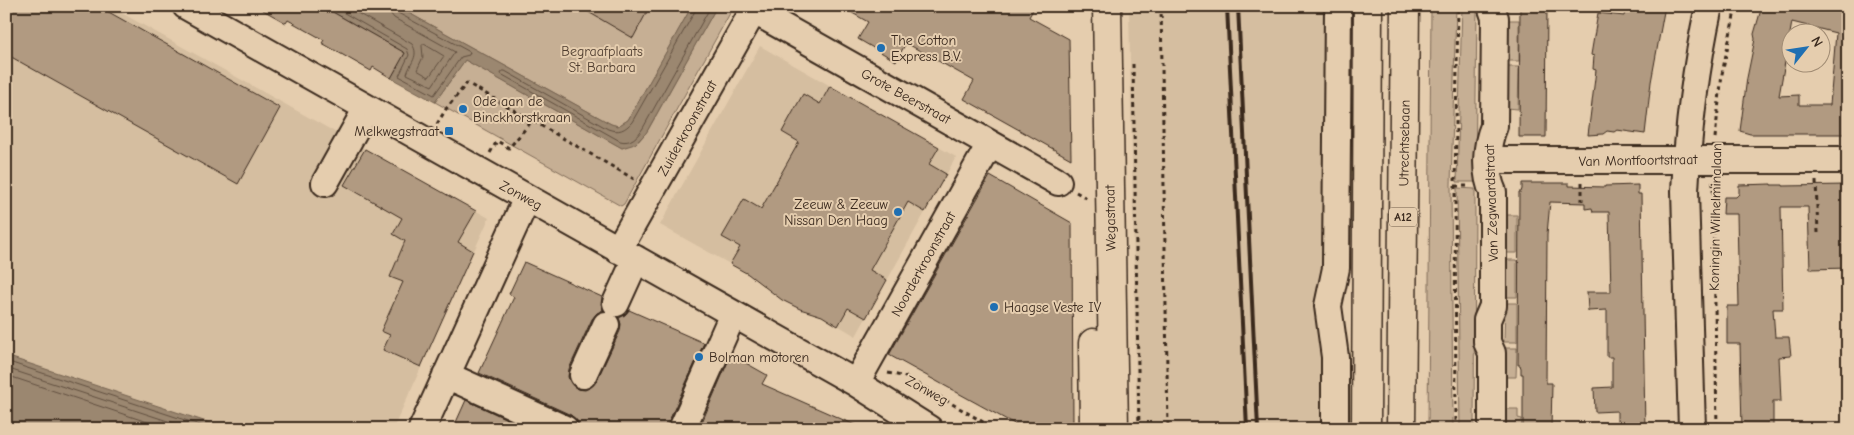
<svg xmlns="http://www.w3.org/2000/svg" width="1854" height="435" font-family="'Comic Neue',sans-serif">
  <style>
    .built { fill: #d5bea0 }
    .green { fill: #c6af94; stroke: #806c59 }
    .water { fill: #9b8770; stroke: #75624f }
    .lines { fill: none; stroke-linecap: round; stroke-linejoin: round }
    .shore { stroke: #614f3f; stroke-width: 1 }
    .building { fill: #b19a81; stroke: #3b2a1e; fill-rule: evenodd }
    .minor-casing { stroke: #3b2a1e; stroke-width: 30 }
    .major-casing { stroke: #3b2a1e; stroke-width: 31 }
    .highway-casing { stroke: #3b2a1e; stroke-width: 31 }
    .path { stroke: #3b2a1e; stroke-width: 3; stroke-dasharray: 4 4; stroke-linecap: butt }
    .minor { stroke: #e5cdae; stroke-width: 26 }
    .major { stroke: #e5cdae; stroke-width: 28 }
    .highway { stroke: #e5cdae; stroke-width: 28 }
    .rail { stroke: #3b2a1e; stroke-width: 4 }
    .poi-dot { fill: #1f6fb2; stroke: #e5cdae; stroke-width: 2 }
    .labels { text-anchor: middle; stroke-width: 4; stroke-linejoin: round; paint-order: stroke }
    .shield { fill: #e5cdae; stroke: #6e5b49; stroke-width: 1 }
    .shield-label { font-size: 12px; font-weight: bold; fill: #3b2a1e }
    .poi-label { font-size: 14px; fill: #3b2a1e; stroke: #e5cdae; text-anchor: start }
    .park-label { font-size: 14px; fill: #503e30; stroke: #e5cdae }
    .street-label { font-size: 14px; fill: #3b2a1e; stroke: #e5cdae }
  </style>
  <rect width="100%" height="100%" fill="#e5cdae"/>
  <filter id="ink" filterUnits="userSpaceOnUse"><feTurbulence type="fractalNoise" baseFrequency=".02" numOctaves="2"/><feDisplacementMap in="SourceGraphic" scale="10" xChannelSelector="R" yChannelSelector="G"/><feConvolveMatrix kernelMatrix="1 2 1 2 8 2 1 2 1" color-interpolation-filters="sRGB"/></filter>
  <g filter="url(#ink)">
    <path class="built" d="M6,6H109L489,218L393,429H193L6,371Z
      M1129,6H1343L1340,429H1137Z
      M760,46L956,157L856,336L822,316L800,309L782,300L748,274L660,225Z"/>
    <path class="green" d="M396,6H692L628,120L618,126L611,124Z
      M717,6H734L624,204L621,206L435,102L465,60L622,148L639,141L648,130Z
      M1431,6H1456L1451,185L1453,429H1428Z
      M1462,6H1477L1475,182H1457Z
      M1506,20H1519V61H1506Z
      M1507,67H1519L1518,109L1507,108Z
      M1457,188L1475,189L1474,429H1460Z
      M1505,215H1517V253H1505Z
      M1505,260H1517V297H1505Z
      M1505,303H1517V342H1504Z
      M1504,348H1517L1516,377H1504Z
      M1504,409H1518V418L1522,419L1521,429H1504Z"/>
    <path class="water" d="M322,6H396L611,124L618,126L628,120L692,6H717L646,133L635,144L622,148L465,60L435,102L391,78L405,53Z
      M6,356L228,429H6Z"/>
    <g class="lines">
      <path class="shore" d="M332,6L407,49L409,55L399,76L434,95L461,57L469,55L470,52L398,13L395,6
        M345,6L412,44C420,56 410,63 407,74L432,86L455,52L394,18L390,13L389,6
        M696,6L695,11L632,122C625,130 619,133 608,129L505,71H502L501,74L620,141C631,144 638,136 643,128L711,6
        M424,44L444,56L429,77L417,70L423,57L422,46Z
        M6,361L212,429
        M6,368L192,429
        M6,375L168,429"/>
    </g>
    <path class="building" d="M6,6H98L280,108L238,184L6,54Z
      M256,6H322L405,53L391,78L373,67L371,71L322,43L324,40L288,20L286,23Z
      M578,6H650L633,38Z
      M840,6H1035L1029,17L1069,39L1071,159L964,99L974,81L906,43L896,61L858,39L868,22Z
      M1520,6H1547L1546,137H1519Z
      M1626,6H1665L1651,82L1645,134L1617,130L1614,132L1607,131L1603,134L1588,135L1596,70L1593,69L1594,56L1591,55L1598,13L1624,16Z
      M1762,6H1848V134H1750L1740,131L1747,78L1755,39L1754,34ZM1792,22L1836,33L1830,105H1799V95L1779,96Z
      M830,86L939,147L929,164L946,174L925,212L908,202L870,270L887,280L866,318L848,308L838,326L822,316L800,309L782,300L748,274L730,264L740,247L722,237L744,199L761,209L799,142L782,132L803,94L820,104Z
      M365,149L476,211L458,242L473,251L421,367L383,350L390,335L381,331L403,282L390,277L405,241L393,234L402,218L344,185Z
      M990,176L1072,223L1073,429H1020L1018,426L889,355Z
      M1522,183H1569V186L1605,187V186L1638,185V194H1641L1645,429H1617V411L1595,412L1594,388L1612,387V357H1607V310L1588,311L1587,292H1611L1609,212H1593L1592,208L1585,209V203L1550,202L1547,234L1546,383H1552L1551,429H1523V374H1521V368L1520,365H1518L1519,192H1521L1522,189Z
      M1771,184V185H1783V186L1848,185V268L1810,269L1808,207H1781L1783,309H1773L1775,337H1789L1791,356L1779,357L1781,401H1773V429H1742L1740,344H1727V306H1739L1737,214H1723L1724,197H1736L1739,194V185Z
      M524,262L602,297L601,304L603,310L597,313L592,319L569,369L568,377L571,383L577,389L585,390L591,387L596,382L620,331L621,324L619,318L625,315L629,310L704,343L668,423L667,429H580L577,421L571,415L479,373L514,297L509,294Z
      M730,357L737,358L767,375L762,384L864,429H699Z
      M466,400L528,429H453Z"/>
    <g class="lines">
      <defs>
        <path id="minor" d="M186,6L785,343L856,383L929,429
          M1491,6L1495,18L1494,126C1486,145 1484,173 1493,192V306L1487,320V342L1492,353V429
          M753,10L1058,182
          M1488,160H1848
          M325,183L367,108
          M618,250L756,6
          M616,303L636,259
          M446,375L565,429
          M583,375L606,325
          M856,383L990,144
          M422,429L527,198
          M682,429L733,314
          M1335,429V357L1328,306L1336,268L1338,6
          M1692,429L1685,191C1688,129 1696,66 1709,6"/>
        <path id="major" d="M1107,6L1114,429
          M1093,343L1094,429"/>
        <path id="highway" d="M1366,429L1368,6
          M1401,429L1405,6"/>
      </defs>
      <use href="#minor" class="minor-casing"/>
      <use href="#major" class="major-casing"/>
      <use href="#highway" class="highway-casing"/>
      <path class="path" d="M1161,6L1168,429
        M1133,64L1139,429
        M437,124L446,109L467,83L634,179
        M1715,138L1722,74L1736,6
        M490,153L497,141L509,148L532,121
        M1816,181L1818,233
        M1582,182V201
        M1713,182L1717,429
        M1455,186H1469
        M1076,192L1088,199
        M888,373L906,377L995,429
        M1456,429L1455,186L1458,6"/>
      <use href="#minor" class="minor"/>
      <use href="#major" class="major"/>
      <use href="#highway" class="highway"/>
      <path class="rail" d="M1227,6L1247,429
        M1238,6L1258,429"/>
    </g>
  </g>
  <g class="poi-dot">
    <circle cx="881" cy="48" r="5"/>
    <circle cx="463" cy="109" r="5"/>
    <rect x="444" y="126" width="10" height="10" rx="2.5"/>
    <circle cx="898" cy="212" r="5"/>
    <circle cx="994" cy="307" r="5"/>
    <circle cx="699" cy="357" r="5"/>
  </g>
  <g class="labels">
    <rect class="shield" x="1389" y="207.5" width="28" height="19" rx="4"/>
    <g class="shield-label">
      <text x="1403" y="221">A12</text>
    </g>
    <g class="poi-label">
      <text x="891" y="45">The Cotton<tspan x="891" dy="16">Express B.V.</tspan></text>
      <text x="473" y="106">Ode aan de<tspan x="473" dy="16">Binckhorstkraan</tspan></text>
      <text x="439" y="136" text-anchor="end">Melkwegstraat</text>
      <text x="888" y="209" text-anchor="end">Zeeuw &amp; Zeeuw<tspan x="888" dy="16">Nissan Den Haag</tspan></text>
      <text x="1004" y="312">Haagse Veste IV</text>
      <text x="709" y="362">Bolman motoren</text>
    </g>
    <g class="park-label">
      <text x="602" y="56">Begraafplaats<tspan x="602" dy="16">St. Barbara</tspan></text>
    </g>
    <g class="street-label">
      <text transform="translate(906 96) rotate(29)" y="5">Grote Beerstraat</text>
      <text transform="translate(687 128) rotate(-61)" y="5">Zuiderkroonstraat</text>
      <text transform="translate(1404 143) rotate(-89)" y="5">Utrechtsebaan</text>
      <text transform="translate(1638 160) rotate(-1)" y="5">Van Montfoortstraat</text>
      <text transform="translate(521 195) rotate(29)" y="5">Zonweg</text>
      <text transform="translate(1491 203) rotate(-92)" y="5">Van Zegwaardstraat</text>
      <text transform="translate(1715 217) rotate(-89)" y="5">Koningin Wilhelminalaan</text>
      <text transform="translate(1110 218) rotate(-91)" y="5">Wegastraat</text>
      <text transform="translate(923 264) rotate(-61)" y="5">Noorderkroonstraat</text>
      <text transform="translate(927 390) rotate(29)" y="5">Zonweg</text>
    </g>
  </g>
  <rect width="1854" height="435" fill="none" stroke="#e5cdae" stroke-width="25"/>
  <rect x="12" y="12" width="1829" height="410" fill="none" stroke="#3b2a1e" stroke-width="2" filter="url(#ink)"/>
  <g transform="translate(1806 48) rotate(60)"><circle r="24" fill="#e5cdae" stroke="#a18c74"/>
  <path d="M0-4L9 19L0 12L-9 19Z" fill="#1f6fb2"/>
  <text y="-8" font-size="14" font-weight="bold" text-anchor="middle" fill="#3b2a1e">N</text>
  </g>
</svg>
